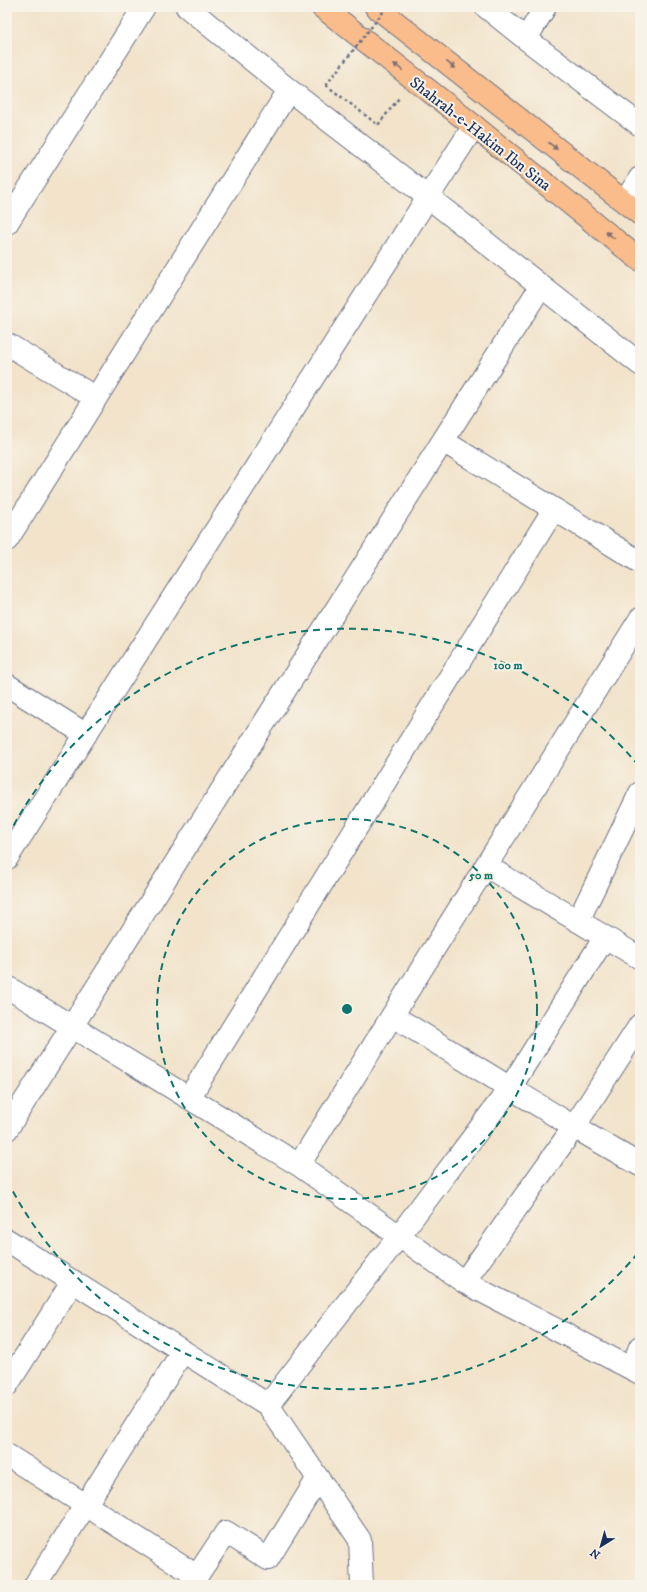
<svg xmlns="http://www.w3.org/2000/svg" width="647" height="1592" font-family="'IM FELL DW Pica',serif">
  <style>
    .lines { fill: none; stroke-linecap: round; stroke-linejoin: round }
    .minor-casing { stroke: #666e84; stroke-width: 24 }
    .tertiary-casing { stroke: #666e84; stroke-width: 24 }
    .trunk-casing { stroke: #666e84; stroke-width: 24 }
    .path { stroke: #666e84; stroke-width: 2.5; stroke-dasharray: 3 3; stroke-linecap: butt }
    .minor { stroke: #fff; stroke-width: 22 }
    .tertiary { stroke: #fff; stroke-width: 22 }
    .trunk { stroke: #f9bc8a; stroke-width: 22 }
    .path-bridge { stroke: #666e84; stroke-width: 2.5; stroke-dasharray: 3 3; stroke-linecap: butt }
    .oneway { fill: #7f6e72 }
    .ring { fill: none; stroke: #0f766e; stroke-width: 2; stroke-dasharray: 7 5 }
    .labels { text-anchor: middle; stroke-width: 4; stroke-linejoin: round; paint-order: stroke }
    .street-label { font-size: 16px; fill: #1b2f5e; stroke: #f7f3e8 }
    .centre { fill: #0f766e; stroke: #f7f3e8; stroke-width: 2 }
    .ring-label { font-size: 12px; text-anchor: middle; font-weight: bold; fill: #0f766e; stroke: #f7f3e8; stroke-width: 4; stroke-linejoin: round; paint-order: stroke }
  </style>
  <rect width="100%" height="100%" fill="#f7f3e8"/>
  <filter id="ink" filterUnits="userSpaceOnUse"><feTurbulence type="fractalNoise" baseFrequency=".025" numOctaves="2"/><feDisplacementMap in="SourceGraphic" scale="8" xChannelSelector="R" yChannelSelector="G"/><feConvolveMatrix kernelMatrix="1 2 1 2 8 2 1 2 1" color-interpolation-filters="sRGB"/></filter>
  <filter id="wash" filterUnits="userSpaceOnUse"><feTurbulence type="fractalNoise" baseFrequency=".012" numOctaves="4" result="noise"/><feDisplacementMap in="SourceGraphic" scale="16" xChannelSelector="R" yChannelSelector="G"/><feGaussianBlur stdDeviation="0.9" result="paint"/><feColorMatrix in="noise" values="0 0 0 0 0 0 0 0 0 0 0 0 0 0 0 0 0 1.4 0 .05"/><feComposite in="paint" operator="in"/></filter>
  <g filter="url(#wash)">
    <rect width="100%" height="100%" fill="#f2e3ca"/>
  </g>
  <g filter="url(#ink)">
    <g class="lines">
      <defs>
        <path id="minor" d="M187,7L289,90L428,197L640,364
          M486,7L526,39L545,7
          M526,39L640,125
          M625,201L640,178
          M7,223L144,7
          M7,344L96,398
          M443,441L640,562
          M7,540L289,90
          M7,685L85,734
          M486,866L640,958
          M578,921L640,793
          M7,987L299,1165L464,1282L640,1373
          M393,1016L574,1127L640,1165
          M189,1098L554,509
          M7,1129L541,286
          M299,1165L640,619
          M7,1240L268,1405L360,1540L362,1585
          M464,1282L574,1127L640,1025
          M632,1368L640,1347
          M7,1385L73,1281
          M268,1405L399,1236L510,1088L605,937
          M7,1455L197,1576
          M35,1585L183,1351
          M191,1585L226,1532L268,1559L318,1478"/>
        <path id="tertiary" d="M7,858L428,197L474,126"/>
        <path id="trunk" d="M322,7L474,126L640,260
          M376,7L640,214"/>
      </defs>
      <use href="#minor" class="minor-casing"/>
      <use href="#tertiary" class="tertiary-casing"/>
      <use href="#trunk" class="trunk-casing"/>
      <path class="path" d="M326,85L378,125L399,98"/>
      <use href="#minor" class="minor"/>
      <use href="#tertiary" class="tertiary"/>
      <use href="#trunk" class="trunk"/>
      <path class="path-bridge" d="M326,85L387,7"/>
    </g>
    <defs><path id="oneway-solid" d="M-6-.8H1V-3.2L6.5 0L1 3.2V.8H-6Z"/></defs>
    <g class="oneway">
      <use href="#oneway-solid" transform="translate(451 65) rotate(38)"/>
      <use href="#oneway-solid" transform="translate(398 67) rotate(-142)"/>
      <use href="#oneway-solid" transform="translate(553 146) rotate(38)"/>
      <use href="#oneway-solid" transform="translate(610 235) rotate(-141)"/>
    </g>
  </g>
  <g class="ring">
    <circle cx="347" cy="1009" r="190"/>
    <path d="M638 1253A380 380 0 0 1 8 1182M8 836A380 380 0 0 1 638 765"/>
  </g>
  <g class="labels">
    <g class="street-label">
      <text transform="translate(481 133) rotate(38)" y="6">Shahrah-e-Hakim Ibn Sina</text>
    </g>
  </g>
  <circle cx="347" cy="1009" r="6" class="centre"/>
  <g class="ring-label">
    <text x="508" y="669">100 m</text>
    <text x="481" y="879">50 m</text>
  </g>
  <rect width="647" height="1592" fill="none" stroke="#f7f3e8" stroke-width="24"/>
  <g transform="translate(601 1546) rotate(217)" stroke="#f7f3e8" stroke-width="3" paint-order="stroke">
  <path d="M0-3L7 15L0 10L-7 15Z" fill="#1b2f5e"/>
  <text y="-6" font-size="11" font-weight="bold" text-anchor="middle" fill="#1b2f5e">N</text>
  </g>
</svg>
